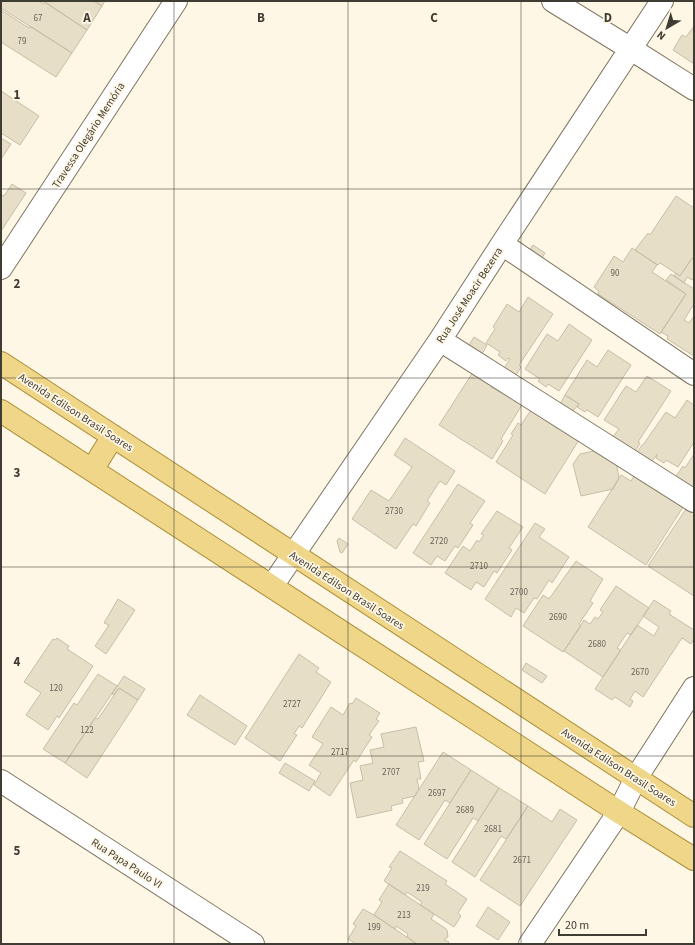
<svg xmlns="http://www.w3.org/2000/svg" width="695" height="945" font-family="'Source Sans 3',sans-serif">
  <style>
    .building { fill: #e7dec7; stroke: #c7bea8 }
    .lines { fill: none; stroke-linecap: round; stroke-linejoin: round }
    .minor-casing { stroke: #7d7560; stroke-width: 24 }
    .major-casing { stroke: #ab8e38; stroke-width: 24 }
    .minor { stroke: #fff; stroke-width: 22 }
    .major { stroke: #efd689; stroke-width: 22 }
    .grid { fill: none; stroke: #3f3c33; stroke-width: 1; stroke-opacity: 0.55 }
    .labels { text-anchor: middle; stroke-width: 3.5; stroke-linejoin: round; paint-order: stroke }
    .number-label { font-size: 9px; fill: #696458 }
    .street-label { font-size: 11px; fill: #3f3c33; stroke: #fff7e5 }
    .grid-label { font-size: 13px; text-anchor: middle; font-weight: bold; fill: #3f3c33; stroke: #fff7e5; stroke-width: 3.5; stroke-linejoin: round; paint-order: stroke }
  </style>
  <rect width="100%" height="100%" fill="#fff7e5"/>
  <path class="building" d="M1,1H39L44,4L45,2L87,30L72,53L1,8Z
    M43,1H94L102,6L87,30Z
    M94,1H105L102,6Z
    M1,10L29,28L30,26L72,53L56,77L1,42Z
    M694,26V64L673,50L682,35L686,37Z
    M1,91L39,116L20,145L1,133Z
    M1,138L11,144L1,159Z
    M12,184L26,193L1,231V196L2,195L4,196Z
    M676,196L694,208V257L693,259L692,258L680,276L660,263L658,265L635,250L648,233L650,235Z
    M533,245L545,253L542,258L530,250Z
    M632,248L657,265L652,272L686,294L660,334L598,294L599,291L594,287L614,256L623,262Z
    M692,258L694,259V277L692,280L687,277L684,283L674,276L676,273L680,276Z
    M671,274L694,289V304L684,320L689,323L694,316V356L667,339L668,336L661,332L686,294L666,280Z
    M528,297L553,314L519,365L521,367L516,375L504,368L510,359L508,358L506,361L498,355L500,352L486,343L495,329L493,327L507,304L519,312Z
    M569,324L592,340L559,391L548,384L546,387L538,381L540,379L525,369L547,334L558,341Z
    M474,337L487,345L482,354L469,345Z
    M608,350L631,365L598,417L587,410L585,412L577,407L579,404L565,395L587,360L597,367Z
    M475,369L495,382L491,387L522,405L501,439L503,441L492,459L439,425Z
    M647,376L671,391L638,442L640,443L635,452L612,438L619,429L604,420L626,386L636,392Z
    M565,395L579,404L572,412L560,404Z
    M687,400L694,405V442L678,467L666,460L664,463L656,458L657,454L651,463L636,454L642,445H643L666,412L675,418Z
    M531,410L558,429L559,427L579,440L545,494L496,462L513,435L511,434L518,423L521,425Z
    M405,438L455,471L446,485L440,481L427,501L430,503L416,526L413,524L396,549L352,519L371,490L389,501L412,467L394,455Z
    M603,449L615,456L619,478L613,489L581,496L573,464L580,454Z
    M694,454V491L675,478L683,466L685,468Z
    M621,475L631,481L634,476L683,507L646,565L588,527Z
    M458,484L485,501L470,523L473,525L458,548L455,546L445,561L437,556L431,565L413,553Z
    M688,506L694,510V596L648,566Z
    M497,511L523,527L509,548L512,550L497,573L494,571L484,587L476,582L471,590L445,573L463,546L470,551L477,540L479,542L484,535L481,534Z
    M535,523L545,529L539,537L569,557L552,583L549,580L537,599L534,598L524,613L516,608L511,617L485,599Z
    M339,538L348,544L342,553L340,552L337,541Z
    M576,561L603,579L590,601L593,603L579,624L581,626L563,652L523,626L543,595L549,599Z
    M616,586L649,608L631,635L627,633L617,648L621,650L603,677L564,651L584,620L590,624L595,617L598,619L603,612L600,610Z
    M118,599L135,610L106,654L95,646L109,625L104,623Z
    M654,600L671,611L669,614L694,630V639L691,644L682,638L643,697L635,691L630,699L633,701L630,707L615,697L612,700L595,689L637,625L654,636L659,627L643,616Z
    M57,638L69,646L67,649L93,666L59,718L57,716L48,730L26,715L41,693L24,682L53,639L55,640Z
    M299,654L319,668L316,672L331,682L302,728L299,726L294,734L297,735L280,761L245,738Z
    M526,663L547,676L542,683L522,670Z
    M98,674L117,686L65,763L43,749L74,703L77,705Z
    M124,676L145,689L138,700L119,688L114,695L112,694Z
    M119,688L138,700L87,778L65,763L95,718L98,719Z
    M200,695L247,726L235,745L187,715Z
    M356,698L380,713L376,719L379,721L369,735L372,737L356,762L354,760L330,796L314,785L321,773L309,765L323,744L312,737L331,707L343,715L350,703L352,704Z
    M416,727L424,761L418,762L421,779H417L419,789L415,796L402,799L403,803L391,806L392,810L357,818L350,783L363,780L360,766L373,763L370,750L384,747L381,734Z
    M443,752L471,770L450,803L445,800L419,840L396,825Z
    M285,763L315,781L309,791L279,773Z
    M471,770L499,788L478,821L473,818L447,859L424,844Z
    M499,788L528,806L506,839L501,836L475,877L452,862Z
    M528,806L552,822L560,809L577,820L520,906L480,880Z
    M400,851L447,881L445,884L467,899L458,913L461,916L454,927L420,905L422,902L407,892L405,895L384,881L392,868L389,867Z
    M389,884L434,914L431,919L445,928L447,930L448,937L444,940L449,942L447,944H417L407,937L408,934L396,926L395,929L374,915L382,902L379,900Z
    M488,907L510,922L498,940L476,926Z
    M363,909L374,915L417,944H356L353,942L348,939L356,926L353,924Z"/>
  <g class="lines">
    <defs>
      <path id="minor" d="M553,1L631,49L694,89
        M502,244L694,374
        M1,268L176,1
        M440,340L694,501
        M272,586L440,340L502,244L662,1
        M1,781L253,944
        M530,944L619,812L636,778L694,688"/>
      <path id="major" d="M1,363L694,816
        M1,411L619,812L694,859
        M92,470L113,436"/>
    </defs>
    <use href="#minor" class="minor-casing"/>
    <use href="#major" class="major-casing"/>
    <use href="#minor" class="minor"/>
    <use href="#major" class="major"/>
  </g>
  <path class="grid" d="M174,1V944M348,1V944M521,1V944M1,189H694M1,378H694M1,567H694M1,756H694"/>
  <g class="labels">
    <g class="number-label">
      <text x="38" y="21">67</text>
      <text x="22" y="44">79</text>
      <text x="615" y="276">90</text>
      <text x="394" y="514">2730</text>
      <text x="439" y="544">2720</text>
      <text x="479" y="569">2710</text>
      <text x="519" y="595">2700</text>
      <text x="558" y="620">2690</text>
      <text x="597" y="647">2680</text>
      <text x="640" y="675">2670</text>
      <text x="56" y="691">120</text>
      <text x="292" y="707">2727</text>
      <text x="87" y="733">122</text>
      <text x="340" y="755">2717</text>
      <text x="391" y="775">2707</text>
      <text x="437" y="796">2697</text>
      <text x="465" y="813">2689</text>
      <text x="493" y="832">2681</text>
      <text x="522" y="863">2671</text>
      <text x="423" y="891">219</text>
      <text x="404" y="918">213</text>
      <text x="374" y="930">199</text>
    </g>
    <g class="street-label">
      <text transform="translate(88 135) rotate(-57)" y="4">Travessa Olegário Memória</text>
      <text transform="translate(469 295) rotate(-57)" y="4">Rua José Moacir Bezerra</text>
      <text transform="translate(76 412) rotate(33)" y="4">Avenida Edilson Brasil Soares</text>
      <text transform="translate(347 590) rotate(33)" y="4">Avenida Edilson Brasil Soares</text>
      <text transform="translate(619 767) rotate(33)" y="4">Avenida Edilson Brasil Soares</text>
      <text transform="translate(127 863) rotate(33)" y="4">Rua Papa Paulo VI</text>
    </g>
  </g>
  <g class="grid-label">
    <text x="87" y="22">A</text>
    <text x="261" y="22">B</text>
    <text x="434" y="22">C</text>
    <text x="608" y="22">D</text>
    <text x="17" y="99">1</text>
    <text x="17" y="288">2</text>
    <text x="17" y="477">3</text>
    <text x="17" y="666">4</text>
    <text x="17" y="855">5</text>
  </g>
  <rect width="695" height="945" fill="none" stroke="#3f3c33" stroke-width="4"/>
  <g transform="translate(667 28) rotate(218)" stroke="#fff7e5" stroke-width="3" paint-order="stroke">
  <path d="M0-3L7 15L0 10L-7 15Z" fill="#3f3c33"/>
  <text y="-6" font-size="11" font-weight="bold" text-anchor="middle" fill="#3f3c33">N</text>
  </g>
  <path d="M559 929v6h87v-6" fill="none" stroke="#3f3c33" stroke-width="2"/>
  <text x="565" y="929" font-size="12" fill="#3f3c33" stroke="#fff7e5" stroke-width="3" paint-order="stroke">20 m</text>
</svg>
